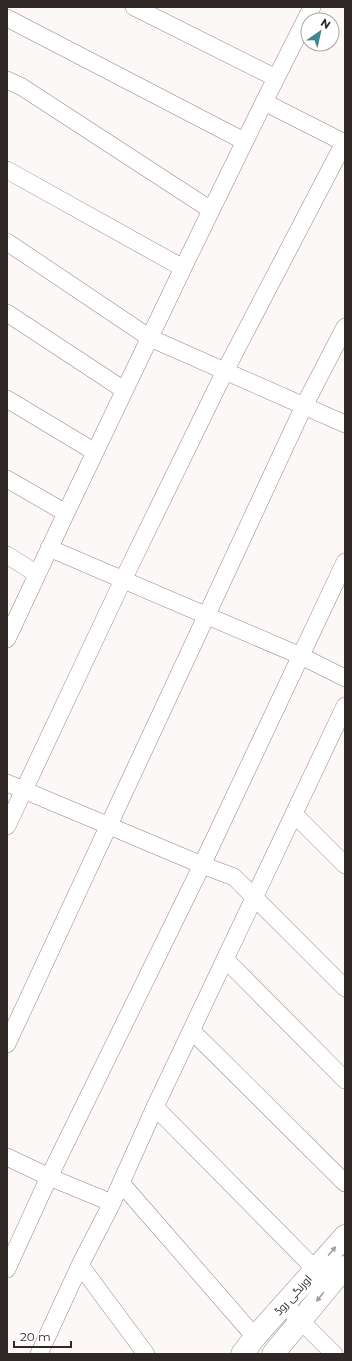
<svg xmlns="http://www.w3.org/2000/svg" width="352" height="1361" font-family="Montserrat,Cairo,sans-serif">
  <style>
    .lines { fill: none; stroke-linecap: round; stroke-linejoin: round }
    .street-casing { stroke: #988583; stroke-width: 18 }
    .primary-casing { stroke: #988583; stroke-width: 23 }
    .street { stroke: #fff; stroke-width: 17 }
    .primary { stroke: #fff; stroke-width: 22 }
    .oneway { fill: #a19e9d }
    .labels { text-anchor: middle; stroke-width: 4; stroke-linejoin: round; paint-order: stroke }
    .street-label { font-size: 11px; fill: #2f2826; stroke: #fff }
  </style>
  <rect width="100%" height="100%" fill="#fdf8f8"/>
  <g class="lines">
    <defs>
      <path id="street" d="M134,7L276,78
        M7,18L244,141
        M7,80L22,87L211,210
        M264,102L345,143
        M7,170L183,268
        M7,242L150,338L345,424
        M7,313L124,390
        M7,399L95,452
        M7,479L66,513
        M49,548L301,656L345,678
        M7,555L37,574
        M7,639L66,513L183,268L264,102L312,7
        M7,783L202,865L234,877L345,988
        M294,814L345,865
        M7,826L123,580L225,371L344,143
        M225,959L345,1080
        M192,1031L345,1183
        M7,1044L304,406L345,327
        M155,1107L316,1270
        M7,1157L49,1177L112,1203
        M121,1183L255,1337
        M80,1265L146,1354
        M7,1269L49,1177L202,865L345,562
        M284,1304L334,1354
        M39,1354L80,1265L112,1203L155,1107L345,706"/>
      <path id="primary" d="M242,1354L255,1337L345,1236
        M273,1354L345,1267"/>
    </defs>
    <use href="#street" class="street-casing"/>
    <use href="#primary" class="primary-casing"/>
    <use href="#street" class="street"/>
    <use href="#primary" class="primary"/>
  </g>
  <defs><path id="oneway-solid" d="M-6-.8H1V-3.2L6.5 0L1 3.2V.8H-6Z"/></defs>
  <g class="oneway">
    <use href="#oneway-solid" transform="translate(332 1251) rotate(-49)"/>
    <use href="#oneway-solid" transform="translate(320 1297) rotate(129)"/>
  </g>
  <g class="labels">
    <g class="street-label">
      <text transform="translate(293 1295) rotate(-48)" y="4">اورنگی روڈ</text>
    </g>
  </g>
  <rect width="352" height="1361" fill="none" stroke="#2f2826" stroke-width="16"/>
  <g transform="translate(320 32) rotate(34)"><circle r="19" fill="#ffffff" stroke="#aca9a8"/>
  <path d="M0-3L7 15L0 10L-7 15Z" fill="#408690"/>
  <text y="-6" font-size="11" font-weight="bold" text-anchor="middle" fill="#2f2826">N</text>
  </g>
  <path d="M14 1341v6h57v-6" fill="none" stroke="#2f2826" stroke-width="2"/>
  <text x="20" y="1341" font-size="12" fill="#2f2826" stroke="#ffffff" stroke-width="3" paint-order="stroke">20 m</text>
</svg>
